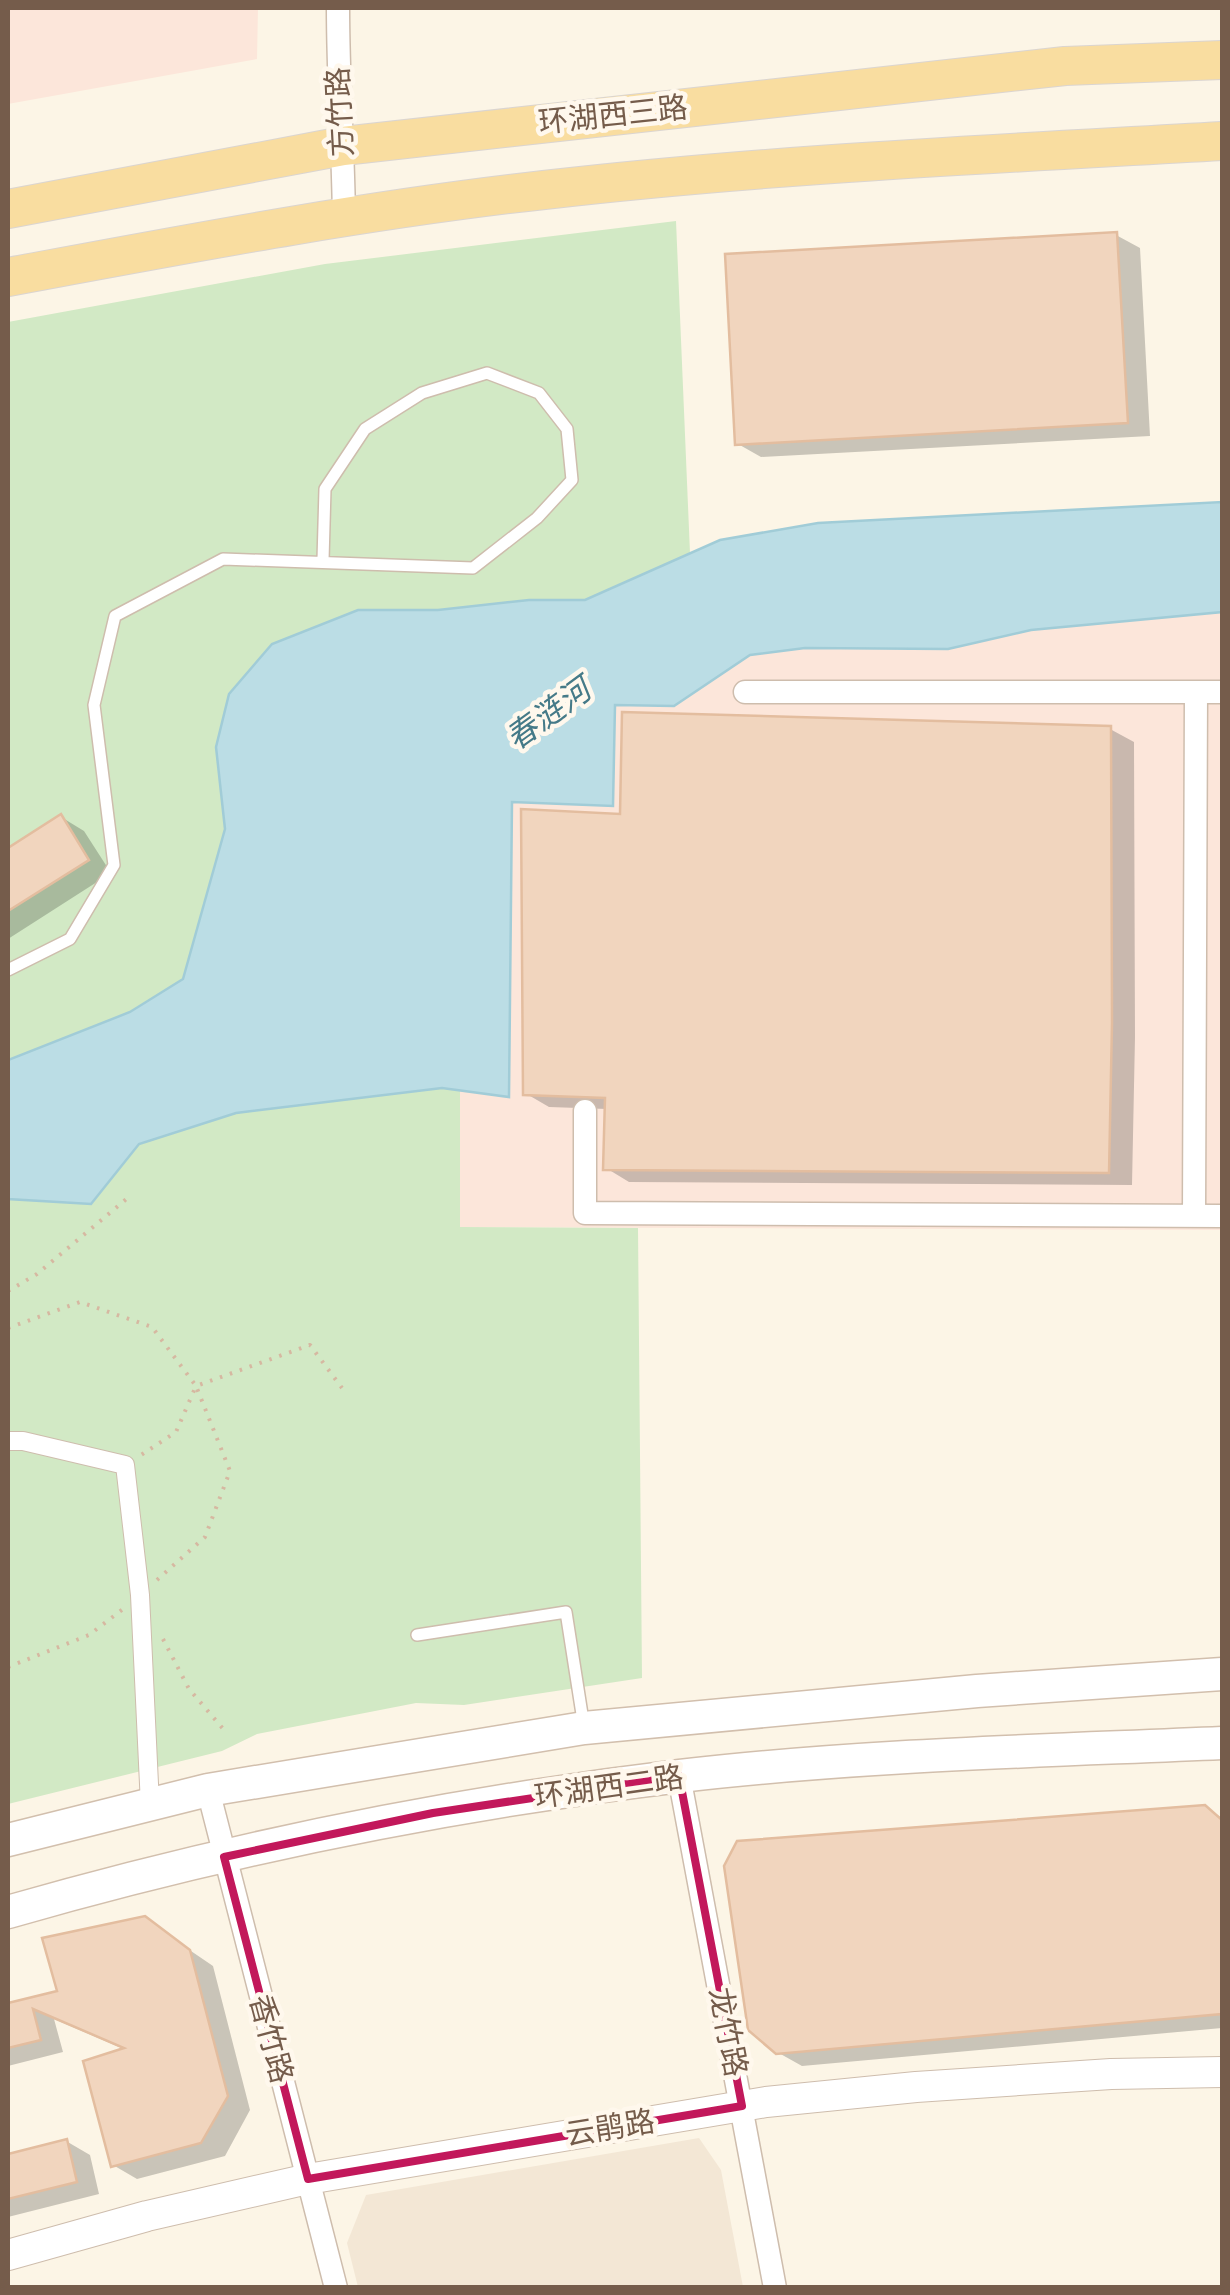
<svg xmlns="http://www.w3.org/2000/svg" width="1230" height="2295" font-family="'PT Sans Narrow','Noto Sans SC',sans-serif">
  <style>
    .residential { fill: #f3e7d5 }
    .commercial { fill: #fce6da }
    .green { fill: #d2e9c5 }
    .water { fill: #bbdde5; stroke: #a1ccd7; stroke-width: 2.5 }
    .shadow { fill: #0003 }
    .building { fill: #f1d5be; stroke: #e3bd9f; stroke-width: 2.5 }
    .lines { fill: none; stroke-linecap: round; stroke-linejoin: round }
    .service-casing { stroke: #cebdad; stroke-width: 14 }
    .pedestrian-casing { stroke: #cebdad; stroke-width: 20 }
    .minor-casing { stroke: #cebdad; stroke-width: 25 }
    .tertiary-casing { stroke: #cebdad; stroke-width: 32 }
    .secondary-casing { stroke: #d2bfad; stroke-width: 35 }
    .primary-casing { stroke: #dbd5d0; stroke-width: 40 }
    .path { stroke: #d6b8a1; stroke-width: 4; stroke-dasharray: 2.5 8; stroke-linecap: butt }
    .service { stroke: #fff; stroke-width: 11 }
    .pedestrian { stroke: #fff; stroke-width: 18 }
    .minor { stroke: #fff; stroke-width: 22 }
    .tertiary { stroke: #fff; stroke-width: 30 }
    .secondary { stroke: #fff; stroke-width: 32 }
    .primary { stroke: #f9dda0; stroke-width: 38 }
    .marked { fill: none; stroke: #c2185b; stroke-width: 8; stroke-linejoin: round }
    .labels { text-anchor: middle; stroke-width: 9; stroke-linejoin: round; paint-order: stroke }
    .street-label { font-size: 30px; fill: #755c4b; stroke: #fff8ed }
    .water-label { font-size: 32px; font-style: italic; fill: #457a88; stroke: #fff8ed }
  </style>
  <rect width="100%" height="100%" fill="#fcf5e6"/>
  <path class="residential" d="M699,2138L721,2170L743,2287H358L347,2243L366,2195Z"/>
  <path class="commercial" d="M8,8H258L257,59L8,104Z
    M1222,612V1230L460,1227V1090L509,1096L512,801L615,705L674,706L750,655L805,648L948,649L1031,630Z"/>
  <path class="green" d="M676,221L690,553L585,601L529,600L438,610L216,747L225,829L183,979L130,1012L8,1060V322L325,264Z
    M442,1088L460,1090V1227L638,1228L642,1678L464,1705L416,1703L257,1734L222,1751L8,1804V1199L91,1204L139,1144L236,1113Z"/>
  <path class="water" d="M1222,502V612L1031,630L948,649L805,648L750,655L674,706L615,705L613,806L512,802L509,1097L442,1088L236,1113L139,1144L91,1204L8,1199V1060L130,1012L183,979L225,829L216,747L229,694L272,644L358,610H438L529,600H585L720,540L818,523Z"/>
  <path class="shadow" d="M1116,235L1140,248L1150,436L761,457L738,444Z
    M1110,729L1134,742L1135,1037L1132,1185L629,1182L606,1168L607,1109L549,1107L525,1093L623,817Z
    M61,817L84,831L111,873L8,939V851Z
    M1205,1807L1222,1818V2028L802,2066L777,2052Z
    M144,1919L213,1966L250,2110L225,2156L137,2179L113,2165L126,2050L54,2019L63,2052L8,2066V2006L60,1993Z
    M66,2141L90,2155L99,2194L8,2217V2156Z"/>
  <path class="building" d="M1117,232L1128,423L735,445L725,254Z
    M622,712L1111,726L1112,1023L1109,1173L603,1170L605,1098L523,1095L521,809L620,814Z
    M61,814L89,860L8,911V848Z
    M1205,1805L1222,1820V2014L776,2054L748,2030L724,1866L737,1841Z
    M145,1916L190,1950L228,2096L201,2143L111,2167L83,2061L124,2048L33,2009L41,2040L8,2048V2003L57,1991L42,1938Z
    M67,2139L77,2182L8,2199V2154Z"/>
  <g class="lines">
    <defs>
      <path id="service" d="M8,970L70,939L114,865L94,705L115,616L223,559L473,568L537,518L572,480L567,429L539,393L487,373L422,393L365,429L325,489L323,560
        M417,1635L566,1612L584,1727"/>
      <path id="pedestrian" d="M8,1441H23L125,1465L140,1595L150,1805"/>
      <path id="minor" d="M338,8C338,78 343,147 344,217
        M745,692H1222
        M585,1111V1213L1222,1216
        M1194,1216L1196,692
        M679,1776L775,2288
        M208,1790L336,2288"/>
      <path id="tertiary" d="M8,2255L147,2216L308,2179L766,2102L916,2087L1111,2074L1222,2072"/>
      <path id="secondary" d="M8,1840L208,1790L584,1728L977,1691L1222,1674
        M8,1912C227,1849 454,1803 680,1776C860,1755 1042,1751 1222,1743"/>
      <path id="primary" d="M8,209L343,146L1065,66L1222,60
        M8,277C186,244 364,210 544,190C770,164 996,154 1222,141"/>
    </defs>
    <use href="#service" class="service-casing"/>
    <use href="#pedestrian" class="pedestrian-casing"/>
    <use href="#minor" class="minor-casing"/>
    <use href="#tertiary" class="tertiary-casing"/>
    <use href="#secondary" class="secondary-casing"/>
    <use href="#primary" class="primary-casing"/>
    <path class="path" d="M8,1291L37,1274L130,1196
      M8,1328L80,1302L152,1327L196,1386L176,1432L141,1455
      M157,1580L205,1537L230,1471L196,1386L310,1345L342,1388
      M163,1639L189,1689L225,1731
      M8,1667L89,1635L123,1609"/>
    <use href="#service" class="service"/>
    <use href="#pedestrian" class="pedestrian"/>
    <use href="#minor" class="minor"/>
    <use href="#tertiary" class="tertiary"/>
    <use href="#secondary" class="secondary"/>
    <use href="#primary" class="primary"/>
  </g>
  <path class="marked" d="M679,1776L742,2106L308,2179L224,1857L433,1813Z"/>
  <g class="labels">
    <g class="street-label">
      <text transform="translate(340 112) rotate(-93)" y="10">方竹路</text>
      <text transform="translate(613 115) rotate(-6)" y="10">环湖西三路</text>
      <text transform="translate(609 1787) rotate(-8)" y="10">环湖西二路</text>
      <text transform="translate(728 2032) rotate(79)" y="10">龙竹路</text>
      <text transform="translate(271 2039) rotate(75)" y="10">香竹路</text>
      <text transform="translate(610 2128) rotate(-9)" y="10">云鹃路</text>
    </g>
    <g class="water-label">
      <text transform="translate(548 714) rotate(-36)" y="11">春涟河</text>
    </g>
  </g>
  <rect width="1230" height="2295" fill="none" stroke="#755c4b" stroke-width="20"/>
</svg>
